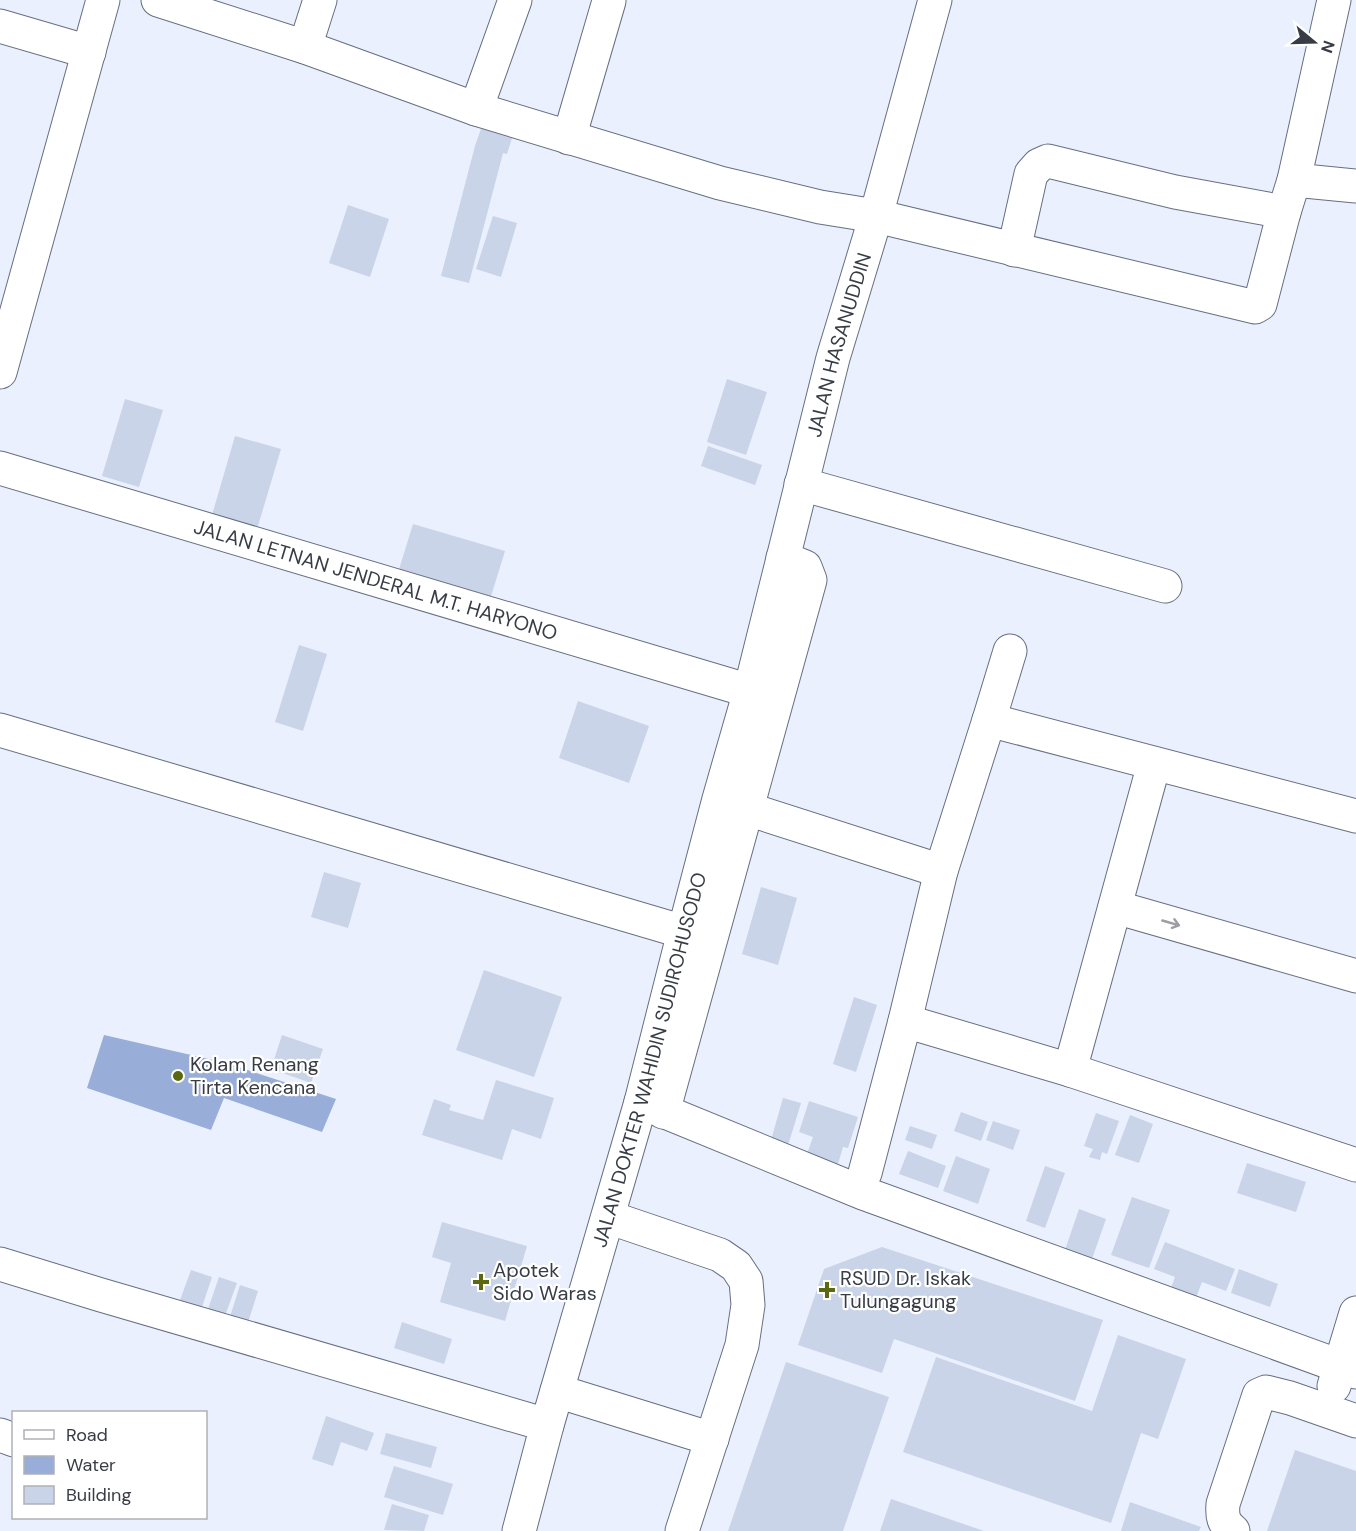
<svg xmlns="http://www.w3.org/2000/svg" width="1356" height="1531" font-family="'DM Sans',sans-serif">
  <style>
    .water { fill: #98aed8 }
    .building { fill: #c9d4e8 }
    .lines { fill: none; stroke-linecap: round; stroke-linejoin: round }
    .minor-casing { stroke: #666f81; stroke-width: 35 }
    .major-casing { stroke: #666f81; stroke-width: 35 }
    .minor { stroke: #fff; stroke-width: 33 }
    .major { stroke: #fff; stroke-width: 33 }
    .oneway { stroke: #9c9ea2 }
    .poi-dot { fill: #5c680f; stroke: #fff; stroke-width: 2 }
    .labels { text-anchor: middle; stroke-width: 4.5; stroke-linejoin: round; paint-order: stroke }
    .street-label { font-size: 20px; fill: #383d45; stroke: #fff }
    .poi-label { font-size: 20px; fill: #383d45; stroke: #fff; text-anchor: start }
  </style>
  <rect width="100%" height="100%" fill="#eaf0fd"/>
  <path class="water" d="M104,1035L226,1063L336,1099L322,1132L224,1098L211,1130L87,1088Z"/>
  <path class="building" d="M483,123L514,132L507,154L503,153L469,283L441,276L475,146Z
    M348,205L389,219L370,277L329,263Z
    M493,216L517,223L501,277L476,269Z
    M727,379L767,392L746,455L707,442Z
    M125,399L163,410L139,487L102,476Z
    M235,436L281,449L255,536L210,522Z
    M708,446L762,465L755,485L701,466Z
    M413,524L505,551L488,606L396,579Z
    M299,645L327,654L303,731L275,722Z
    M578,701L649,726L629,783L559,758Z
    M324,872L361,883L348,928L311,917Z
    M761,887L797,898L778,965L742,954Z
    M484,970L562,997L534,1077L456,1050Z
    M854,997L877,1005L856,1072L833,1064Z
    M282,1035L323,1049L311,1083L271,1069Z
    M496,1080L554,1098L541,1139L512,1129L502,1160L422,1135L434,1099L451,1105L449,1110L483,1120Z
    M783,1098L801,1103L786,1152L769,1147Z
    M809,1101L858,1117L848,1148L843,1147L838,1164L807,1154L813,1137L799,1132Z
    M961,1112L988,1122L981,1141L954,1131Z
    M1096,1113L1119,1121L1107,1154L1102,1152L1100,1160L1089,1157L1093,1149L1084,1146Z
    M1130,1115L1153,1124L1139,1163L1115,1155Z
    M993,1121L1020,1130L1013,1150L986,1140Z
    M910,1126L937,1135L932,1149L905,1140Z
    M908,1151L946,1166L938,1188L899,1174Z
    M956,1156L990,1169L978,1204L943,1191Z
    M1247,1163L1306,1182L1296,1212L1237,1193Z
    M1045,1166L1065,1173L1045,1228L1026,1221Z
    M1132,1197L1170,1210L1149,1268L1111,1255Z
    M1079,1209L1106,1219L1092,1259L1065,1250Z
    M442,1222L527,1246L505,1321L440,1302L451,1263L432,1257Z
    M1165,1242L1235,1269L1226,1291L1202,1282L1196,1298L1171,1288L1175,1277L1154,1269Z
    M882,1247L1103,1320L1075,1401L894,1339L882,1373L798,1345L824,1269Z
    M1239,1269L1278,1284L1270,1307L1231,1293Z
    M191,1270L212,1277L198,1319L176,1311Z
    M219,1277L237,1283L222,1324L205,1318Z
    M240,1285L258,1291L246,1329L228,1323Z
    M402,1322L452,1339L444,1364L394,1348Z
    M1118,1335L1186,1359L1158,1439L1141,1433L1111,1523L903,1452L936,1357L1092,1411Z
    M786,1362L889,1397L843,1531H728Z
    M326,1416L374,1433L367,1451L341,1442L333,1466L312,1459Z
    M386,1433L437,1447L431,1468L380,1454Z
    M1295,1450L1356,1471V1531H1267Z
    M394,1466L453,1484L443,1515L384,1497Z
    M891,1499L984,1531H880Z
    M1130,1502L1201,1527L1199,1531H1121Z
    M392,1504L429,1515L424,1531L384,1530Z"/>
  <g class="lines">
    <defs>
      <g id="minor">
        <path d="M158,0L305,47L476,109L720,183L820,207L876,216L1255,307L1260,304L1284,212L1294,180L1334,0"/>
        <path d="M0,26L89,52"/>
        <path d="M305,47L320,0"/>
        <path d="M476,109L515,0"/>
        <path d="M569,138L609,1"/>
        <path d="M1294,180L1356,186"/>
        <path d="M1014,250L1031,174L1039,165L1048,161L1175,192L1284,212"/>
        <path d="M0,372L103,0"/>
        <path d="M801,484L1165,586"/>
        <path d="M989,720L1010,651"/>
        <path d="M0,730L684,932"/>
        <path d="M726,802L941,871"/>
        <path d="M1115,907L1356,976"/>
        <path d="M905,1021L1070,1070L1356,1165"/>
        <path d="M1070,1070L1154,764"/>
        <path d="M641,1102L863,1193L1356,1372"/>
        <path d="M663,1112L810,580L805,567L783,558"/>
        <path d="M865,1173L905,1021L941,871L989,720L1356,816"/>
        <path d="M608,1217L720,1255L736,1266L746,1281L748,1305L742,1345L682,1531"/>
        <path d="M0,1264L101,1295L547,1425"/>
        <path d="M1334,1386L1356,1313"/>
        <path d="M557,1391L712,1439"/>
        <path d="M0,1435L14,1440"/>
        <path id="s1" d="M519,1531L547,1425L641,1102L684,932L719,799L750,691"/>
        <path d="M1233,1531C1223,1523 1222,1516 1223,1504L1259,1395L1266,1392L1290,1398L1356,1421"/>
      </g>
      <g id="major">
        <path id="s2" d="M0,468L750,691L833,358L876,216L935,0"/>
      </g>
    </defs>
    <use href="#minor" class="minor-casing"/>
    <use href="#major" class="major-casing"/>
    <use href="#minor" class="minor"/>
    <use href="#major" class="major"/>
  </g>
  <defs><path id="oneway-shaft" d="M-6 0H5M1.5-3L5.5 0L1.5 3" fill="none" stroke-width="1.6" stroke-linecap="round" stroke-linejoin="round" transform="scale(1.5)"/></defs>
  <use class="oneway" href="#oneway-shaft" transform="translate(1171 923) rotate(16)"/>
  <g class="poi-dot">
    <circle cx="178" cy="1076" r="6"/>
    <path d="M478 1273h6v6h6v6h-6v6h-6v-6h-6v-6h6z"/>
    <path d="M824 1281h6v6h6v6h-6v6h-6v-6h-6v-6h6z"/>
  </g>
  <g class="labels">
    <g class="street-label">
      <text dy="7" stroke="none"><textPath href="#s2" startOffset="1140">JALAN HASANUDDIN</textPath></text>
      <text dy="7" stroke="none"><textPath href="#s2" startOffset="392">JALAN LETNAN JENDERAL M.T. HARYONO</textPath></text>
      <text dy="7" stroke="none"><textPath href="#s1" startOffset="489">JALAN DOKTER WAHIDIN SUDIROHUSODO</textPath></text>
    </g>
    <g class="poi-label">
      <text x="190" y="1071">Kolam Renang<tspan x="190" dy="23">Tirta Kencana</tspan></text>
      <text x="493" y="1277">Apotek<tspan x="493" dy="23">Sido Waras</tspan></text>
      <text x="840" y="1285">RSUD Dr. Iskak<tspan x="840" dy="23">Tulungagung</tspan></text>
    </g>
  </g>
  <rect x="12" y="1411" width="195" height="108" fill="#ffffff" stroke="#afb1b5" stroke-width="1.5"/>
  <rect x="24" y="1430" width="30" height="9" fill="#ffffff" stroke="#afb1b5" stroke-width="1.5"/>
  <text x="66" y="1441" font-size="18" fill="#383d45">Road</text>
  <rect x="24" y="1456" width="30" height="18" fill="#98aed8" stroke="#afb1b5" stroke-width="1.5"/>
  <text x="66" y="1471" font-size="18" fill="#383d45">Water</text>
  <rect x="24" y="1486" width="30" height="18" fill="#c9d4e8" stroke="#afb1b5" stroke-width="1.5"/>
  <text x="66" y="1501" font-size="18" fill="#383d45">Building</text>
  <g transform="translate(1314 42) rotate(109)" stroke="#ffffff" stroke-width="4.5" paint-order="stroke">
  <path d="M0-4.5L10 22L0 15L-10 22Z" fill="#383d45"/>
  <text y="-9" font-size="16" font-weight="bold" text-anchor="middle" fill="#383d45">N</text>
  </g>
</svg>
